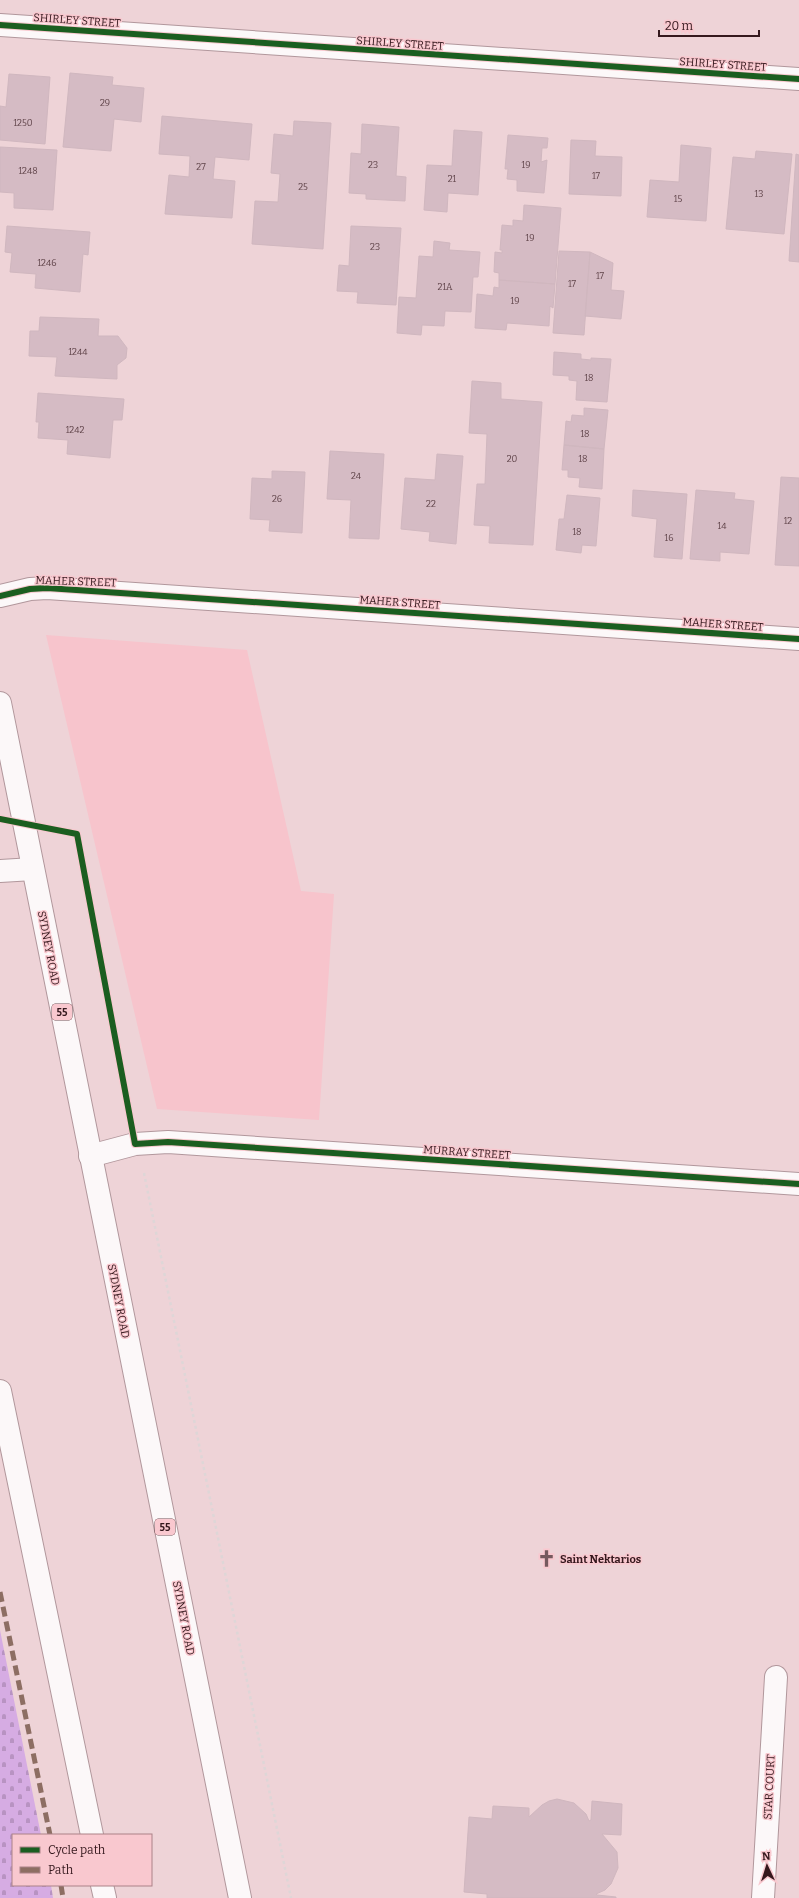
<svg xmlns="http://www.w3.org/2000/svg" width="799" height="1898" font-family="Bitter,serif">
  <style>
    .built { fill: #f7c4cc }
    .cemetery { fill: url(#cemetery-stones) }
    .building { fill: #d5bbc4; stroke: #d0b7bf }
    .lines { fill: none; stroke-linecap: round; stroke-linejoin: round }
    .minor-casing { stroke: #b1979c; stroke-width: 24 }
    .tertiary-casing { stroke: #b1979c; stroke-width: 24 }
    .trunk-casing { stroke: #b1979c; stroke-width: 24 }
    .path { stroke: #ded6d7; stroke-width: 2.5; stroke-dasharray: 3 3; stroke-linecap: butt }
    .minor { stroke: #fcf8f9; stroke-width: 22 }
    .tertiary { stroke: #fcf8f9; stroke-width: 22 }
    .trunk { stroke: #fcf8f9; stroke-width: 22 }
    .quiet { stroke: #8d6e63; stroke-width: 5; stroke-dasharray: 10 5; stroke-linecap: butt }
    .cycleway-casing { stroke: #f9c8cf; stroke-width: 8 }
    .cycleway { stroke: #1b5e20; stroke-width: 6 }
    .labels { text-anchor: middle; stroke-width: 3; stroke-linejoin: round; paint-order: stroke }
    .number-label { font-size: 9px; fill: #60444a }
    .shield { fill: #f9c8cf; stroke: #704d52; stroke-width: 1 }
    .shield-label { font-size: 10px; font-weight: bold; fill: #35181d }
    .street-label { font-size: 11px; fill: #35181d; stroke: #f9c8cf }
    .poi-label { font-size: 11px; font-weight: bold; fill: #35181d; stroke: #f9c8cf; text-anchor: start }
  </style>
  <defs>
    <pattern id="cemetery-stones" width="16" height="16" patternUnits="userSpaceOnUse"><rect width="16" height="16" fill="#d6ace3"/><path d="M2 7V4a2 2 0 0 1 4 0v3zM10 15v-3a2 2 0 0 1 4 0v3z" fill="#b893c2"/></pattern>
  </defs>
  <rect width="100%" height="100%" fill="#eed3d7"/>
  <path class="built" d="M46,635L247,650L301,891L334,894L319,1120L157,1109Z"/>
  <path class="cemetery" d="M0,1630L41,1835H13V1885H51L53,1898H0Z"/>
  <path class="building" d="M70,73L113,77L112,85L144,88L141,122L114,119L111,151L63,147Z
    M9,74L50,77L45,144L0,140V106L6,107Z
    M162,116L252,124L249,160L215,157L213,179L235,181L232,218L165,214L169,175L189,177L190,156L159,154Z
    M294,121L331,123L323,249L252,244L255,201L278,202L280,174L271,173L274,134L293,136Z
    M362,124L399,127L396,176L406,177L405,201L366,199V194L349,193L351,153L361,154Z
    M454,130L482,132L478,195L448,193L447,212L424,210L427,165L452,166Z
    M508,135L548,138L547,148H542L541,162L547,160L544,193L517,191V180L507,179L508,169H505Z
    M571,140L596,141L595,156L622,157L621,196L569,194Z
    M681,145L711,148L706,221L647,217L650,180L679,182Z
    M0,147L57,150L53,210L14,208V193L0,192Z
    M756,151L792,154L784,234L726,229L733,157L755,159Z
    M796,154L799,155V262L789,261Z
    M524,205L561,208L555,284L499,280V273L494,272L495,252L502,253V250H500L502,225L513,226V220L523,221Z
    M7,226L90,232L88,255L83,254L80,292L35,288L36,274L10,272L12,253L5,252Z
    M351,226L401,228L396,305L357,303L358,292L337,291L339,265L349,266Z
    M434,241L450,243L449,250L480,252L478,277H473L471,312L445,311L444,326L422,325L421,335L397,333L399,297L416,298L419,256L433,257Z
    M559,251L590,252L584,335L553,333Z
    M590,252L613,263L611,290L624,291L621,319L585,316Z
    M499,280L555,284L553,308L550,306L549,326L507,323L506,330L475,328L477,294L493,296L494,287L499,288Z
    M40,317L99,319L98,336H118L127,348L126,358L117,365V379L55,376L57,357L29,356L30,331H39Z
    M554,352L581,354V359L591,360V358L611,359L607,402L576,400L577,381L569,380V376L553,375Z
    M472,381L501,383V399L542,402L533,545L489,543L490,526L474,525L477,484H485L487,434L469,433Z
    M38,393L124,399L122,420H113L110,458L67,454L68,440L38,438L39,422H36Z
    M584,408L608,410L604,449L564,445L566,421L571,422L572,415L584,416Z
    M564,445L604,449L602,489L579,487L580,478L568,477V470H562Z
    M330,451L384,454L379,539L349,538L351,500L327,499Z
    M437,454L463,456L456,544L429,541L430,532L401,529L405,478L435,480Z
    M272,471L305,472L302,533L269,531L270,520L250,519L252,478L272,479Z
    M781,477L799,478V566L775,565Z
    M633,490L687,494L682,559L654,557L657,519L632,516Z
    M696,490L735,493L734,499L754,501L749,554L720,552V561L690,559Z
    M567,495L600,498L596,546L582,545L581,553L556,550L559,519H564Z
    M557,1799L574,1803L586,1814L589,1821L591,1820L592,1801L622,1804L621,1835L602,1834L617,1852L618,1868L611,1884L605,1890L596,1894L597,1895L616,1897V1898H487V1894L464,1892L469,1817L492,1819L493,1806L529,1808V1817L542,1805L549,1801Z"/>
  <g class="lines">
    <defs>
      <path id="minor" d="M0,25L799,79
        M0,596L30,589L47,588L799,639
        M90,1156L135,1144L168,1142L799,1184
        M763,1898L776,1677"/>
      <path id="tertiary" d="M0,871L33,869"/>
      <path id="trunk" d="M0,703L240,1898
        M0,1391L92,1835
        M102,1885L105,1898"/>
    </defs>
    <use href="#minor" class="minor-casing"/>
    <use href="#tertiary" class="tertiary-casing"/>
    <use href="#trunk" class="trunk-casing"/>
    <path class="path" d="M56,830L77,834
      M144,1173L291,1898"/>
    <use href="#minor" class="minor"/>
    <use href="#tertiary" class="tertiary"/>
    <use href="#trunk" class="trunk"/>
    <path class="quiet" d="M0,1592L50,1835
      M61,1885L63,1898"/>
    <defs>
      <path id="cycleway" d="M0,25L799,79
        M0,596L30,589L47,588L799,639
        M0,819L77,834L135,1144L168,1142L799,1184"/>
    </defs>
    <use href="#cycleway" class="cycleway-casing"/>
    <use href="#cycleway" class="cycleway"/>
  </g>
  <defs>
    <symbol id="church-bare" viewBox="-9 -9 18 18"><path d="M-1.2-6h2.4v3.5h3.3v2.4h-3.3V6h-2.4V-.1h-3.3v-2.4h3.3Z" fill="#76595e" stroke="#f9c8cf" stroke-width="2.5" paint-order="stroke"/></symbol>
  </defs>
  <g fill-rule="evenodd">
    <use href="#church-bare" x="534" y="1546" width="25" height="25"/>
  </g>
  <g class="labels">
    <g class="number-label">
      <text x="105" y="106">29</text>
      <text x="23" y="126">1250</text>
      <text x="373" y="168">23</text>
      <text x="526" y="168">19</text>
      <text x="201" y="170">27</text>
      <text x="28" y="174">1248</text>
      <text x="596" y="179">17</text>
      <text x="452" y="182">21</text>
      <text x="303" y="190">25</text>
      <text x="759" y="197">13</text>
      <text x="678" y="202">15</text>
      <text x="530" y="241">19</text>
      <text x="375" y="250">23</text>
      <text x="47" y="266">1246</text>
      <text x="600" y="279">17</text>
      <text x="572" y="287">17</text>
      <text x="445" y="290">21A</text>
      <text x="515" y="304">19</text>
      <text x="78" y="355">1244</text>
      <text x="589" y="381">18</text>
      <text x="75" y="433">1242</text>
      <text x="585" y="437">18</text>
      <text x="512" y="462">20</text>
      <text x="583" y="462">18</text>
      <text x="356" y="479">24</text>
      <text x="277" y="502">26</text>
      <text x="431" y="507">22</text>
      <text x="788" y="524">12</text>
      <text x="722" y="529">14</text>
      <text x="577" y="535">18</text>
      <text x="669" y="541">16</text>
    </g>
    <g class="shield">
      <rect x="52" y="1004" width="20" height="16" rx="3"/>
      <rect x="155" y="1519" width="20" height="16" rx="3"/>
    </g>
    <g class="shield-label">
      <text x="62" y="1016">55</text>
      <text x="165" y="1531">55</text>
    </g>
    <g class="street-label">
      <text transform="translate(77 20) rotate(4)" y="4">SHIRLEY STREET</text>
      <text transform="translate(400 43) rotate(4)" y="4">SHIRLEY STREET</text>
      <text transform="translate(723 64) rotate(4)" y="4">SHIRLEY STREET</text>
      <text transform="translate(76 581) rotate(2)" y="4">MAHER STREET</text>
      <text transform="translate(400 602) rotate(4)" y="4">MAHER STREET</text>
      <text transform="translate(723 624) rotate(4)" y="4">MAHER STREET</text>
      <text transform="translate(49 948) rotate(79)" y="4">SYDNEY ROAD</text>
      <text transform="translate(467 1152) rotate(4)" y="4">MURRAY STREET</text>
      <text transform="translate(119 1301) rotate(79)" y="4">SYDNEY ROAD</text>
      <text transform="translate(184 1618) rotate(79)" y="4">SYDNEY ROAD</text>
      <text transform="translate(769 1787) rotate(-87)" y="4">STAR COURT</text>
    </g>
    <g class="poi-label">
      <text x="560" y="1563">Saint Nektarios</text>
    </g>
  </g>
  <rect x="12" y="1834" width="140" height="52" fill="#f9c8cf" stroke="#ab8288"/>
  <rect x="20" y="1847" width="20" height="6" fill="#1b5e20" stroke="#ab8288"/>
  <text x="48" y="1854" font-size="12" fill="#35181d">Cycle path</text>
  <rect x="20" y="1867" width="20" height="6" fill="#8d6e63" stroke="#ab8288"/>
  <text x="48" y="1874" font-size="12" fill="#35181d">Path</text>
  <g transform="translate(767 1866) rotate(356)" stroke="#f9c8cf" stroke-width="3" paint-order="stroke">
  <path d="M0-3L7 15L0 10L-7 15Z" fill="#35181d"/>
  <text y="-6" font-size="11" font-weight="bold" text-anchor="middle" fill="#35181d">N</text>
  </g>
  <path d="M659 30v6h100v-6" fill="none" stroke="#35181d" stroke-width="2"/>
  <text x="665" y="30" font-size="12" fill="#35181d" stroke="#f9c8cf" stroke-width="3" paint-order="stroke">20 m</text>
</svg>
